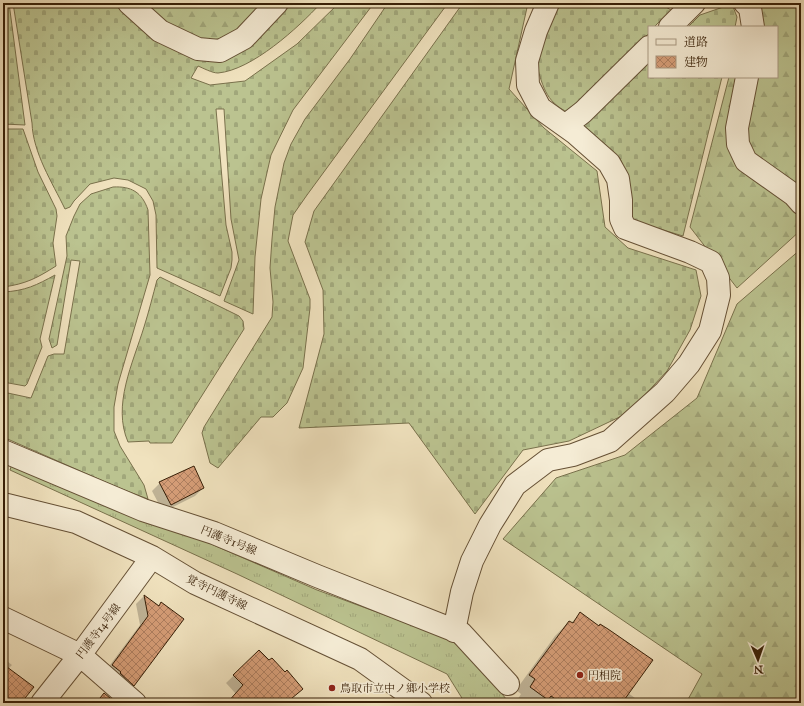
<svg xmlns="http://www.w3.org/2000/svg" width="804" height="706" font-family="'IM FELL Great Primer','Noto Serif JP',serif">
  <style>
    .grass { fill: url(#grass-tufts); stroke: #79714c }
    .forest { fill: url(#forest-firs); stroke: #79714c }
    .cemetery { fill: url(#cemetery-stones); stroke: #79714c }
    .shadow { fill: #0003 }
    .building { fill: url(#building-cross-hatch); stroke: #371f07 }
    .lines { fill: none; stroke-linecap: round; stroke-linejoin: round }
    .minor-casing { stroke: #655035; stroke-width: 24 }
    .minor { stroke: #f5ecd5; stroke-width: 22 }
    .poi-dot { fill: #8f2418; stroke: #f5ecd5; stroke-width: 1.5 }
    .labels { text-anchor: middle; stroke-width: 3.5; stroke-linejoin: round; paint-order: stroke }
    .street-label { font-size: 11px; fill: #371f07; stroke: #f5ecd5 }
    .poi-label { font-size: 11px; fill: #371f07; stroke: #f5ecd5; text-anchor: start }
  </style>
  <defs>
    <pattern id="grass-tufts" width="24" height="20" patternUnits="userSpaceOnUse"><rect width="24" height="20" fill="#bbc390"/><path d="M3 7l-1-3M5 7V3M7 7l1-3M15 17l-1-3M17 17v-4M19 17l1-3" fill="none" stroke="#a1a77b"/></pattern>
    <pattern id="forest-firs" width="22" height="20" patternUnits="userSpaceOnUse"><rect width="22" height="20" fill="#bbc390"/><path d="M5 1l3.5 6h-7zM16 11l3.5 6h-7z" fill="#a1a77b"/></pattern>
    <pattern id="cemetery-stones" width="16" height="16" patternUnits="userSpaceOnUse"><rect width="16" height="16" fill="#bbc390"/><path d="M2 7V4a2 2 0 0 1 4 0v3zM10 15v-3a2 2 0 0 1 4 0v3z" fill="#a1a77b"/></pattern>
    <pattern id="building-cross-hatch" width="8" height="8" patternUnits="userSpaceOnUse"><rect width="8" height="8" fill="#d59d77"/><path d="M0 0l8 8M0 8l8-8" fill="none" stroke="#ae7f60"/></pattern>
  </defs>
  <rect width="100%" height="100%" fill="#f0e2be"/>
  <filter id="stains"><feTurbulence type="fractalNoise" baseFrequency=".005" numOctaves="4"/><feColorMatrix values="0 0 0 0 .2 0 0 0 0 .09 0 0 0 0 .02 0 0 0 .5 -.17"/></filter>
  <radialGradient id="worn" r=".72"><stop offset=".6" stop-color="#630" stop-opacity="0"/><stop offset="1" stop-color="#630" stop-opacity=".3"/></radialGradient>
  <path class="grass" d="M12,464L195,537L317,590L447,638L466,651L507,700L504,703H465L447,674L237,574L10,470Z"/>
  <path class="forest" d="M142,3H264C253,14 242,27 229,35C218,41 202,42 190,38C175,33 154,13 142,3Z
    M749,3H801V230L737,288L690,227L729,77H777V27H743Z
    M801,249V703H686L702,674L503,539L556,478L625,455L697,398L737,304Z"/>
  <path class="cemetery" d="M3,3H9L25,125L3,124Z
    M13,3H116L174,45L206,58L261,30L288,3H321C298,28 252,70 218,73C212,73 203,68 198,66L191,78L210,85L245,81L297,44L339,3H374L293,110L271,155L261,199L255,257L253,314L224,301L239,260L231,219L224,109H216L226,225L232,252V260L231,268L220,296L157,268L156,215L153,201L146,189L128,180L114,178L90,184L74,201L70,207L65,209C52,182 33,153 32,123Z
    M388,3H448L307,195L293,215L288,241L310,299V308L303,368L287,403L273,417H261L218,468L210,463L202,433L204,427L272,317L273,302L270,268L272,239L275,207L284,163L291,144L305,119L350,59Z
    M463,3H528L509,89L544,128L597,171L605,227L628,248L696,270L701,296L690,330L667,371L628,413L569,441L523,450L475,514L409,423L299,428L324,334L323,290L305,242L314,211Z
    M558,3H659L671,10L654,27H649V33L569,113C544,101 543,85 535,60Z
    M732,4L737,17L735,27H688L700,15Z
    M649,63V77H722L683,236L630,220L629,182L620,158L583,125Z
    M3,129H23L38,172L56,209L57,216L53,243L56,266C37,278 26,284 3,287Z
    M113,187C131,186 142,192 148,210L150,275L118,384L114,407V431L120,446L144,485L148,499L119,488L3,437V392L31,398L48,356L54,354H64L80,261L71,260L57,345L52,348L49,339L67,256L66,236L74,216L80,204L91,194Z
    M55,275L40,339L42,347L27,384L25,386L3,382V292C25,291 37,285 55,275Z
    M160,277L239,316L243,321L244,329L172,443H150L149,441L128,442C112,405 133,363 144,327C149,311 153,295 157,280Z"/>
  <path class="shadow" d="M160,483L203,488L195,496L163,512L152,491Z
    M144,596L158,607L133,685L126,693L104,673L140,625L136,604Z
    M580,614L628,693L642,703H518L516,702L521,694L516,690L555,636L569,622L571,623Z
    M259,651L268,661L285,673L294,696L286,703H227L236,694L226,683Z
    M3,658L12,665L8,669L20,703H3Z"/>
  <path class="building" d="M194,466L204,488L171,505L159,482Z
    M144,595L159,606L161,602L184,619L134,686L120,673L121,672L112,665L148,616Z
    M580,612L599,626L600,624L608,629L653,660L622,703H561L551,696L548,700L530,687L535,679L529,675L569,621L573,623Z
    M259,650L269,660L272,658L285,672L287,670L303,689L286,703H227L243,685L233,675Z
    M3,664L34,687L21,703H3Z
    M104,693L116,703H96Z"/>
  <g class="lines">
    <defs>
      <path id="minor" d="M129,3L160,31L198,49L220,51L244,38L277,3
        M745,3L750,8L753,27
        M670,27L694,3
        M747,77L737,128L738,144L746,161L794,195L801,203
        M565,126L583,112L649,47
        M3,451L143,510L214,533L317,576L461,633L508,684
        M3,504L76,522L152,557L195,583L360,659L421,703
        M3,618L80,655L135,703
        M454,631L462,592L472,561L490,525L515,485L548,460L573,455L610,441L665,392L689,364L710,331L719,295L718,278L711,262L690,252L625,228L621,219V200L618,179L609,163L575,133L540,108L528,85L527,61L536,31L548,3
        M42,703L80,655L152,557"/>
    </defs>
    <use href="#minor" class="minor-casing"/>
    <use href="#minor" class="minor"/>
  </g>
  <g class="poi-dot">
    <circle cx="580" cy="675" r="4"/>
    <circle cx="332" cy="688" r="4"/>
  </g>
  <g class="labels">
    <g class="street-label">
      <text transform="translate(229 540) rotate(22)" y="4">円護寺1号線</text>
      <text transform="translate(217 592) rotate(26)" y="4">覚寺円護寺線</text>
      <text transform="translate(98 631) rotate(-53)" y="4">円護寺14号線</text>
    </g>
    <g class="poi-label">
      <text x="588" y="679">円相院</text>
      <text x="340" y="692">鳥取市立中ノ郷小学校</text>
    </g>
  </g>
  <rect width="804" height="706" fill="none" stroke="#f0e2be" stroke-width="16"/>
  <rect x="4" y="4" width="796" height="698" fill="none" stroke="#371f07" stroke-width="2"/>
  <rect x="8" y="8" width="788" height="690" fill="none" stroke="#371f07"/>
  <rect x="648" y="26" width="130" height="52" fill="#f5ecd5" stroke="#a99a83"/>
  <rect x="656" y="39" width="20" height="6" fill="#f5ecd5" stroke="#a99a83"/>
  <text x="684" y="46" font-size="12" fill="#371f07">道路</text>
  <rect x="656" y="56" width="20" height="12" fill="url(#building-cross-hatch)" stroke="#a99a83"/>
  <text x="684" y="66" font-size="12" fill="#371f07">建物</text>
  <g transform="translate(758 660) rotate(178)" stroke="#f5ecd5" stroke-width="3" paint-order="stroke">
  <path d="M0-3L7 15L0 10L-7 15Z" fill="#371f07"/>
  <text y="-6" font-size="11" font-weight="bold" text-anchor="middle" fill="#371f07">N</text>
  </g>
  <rect width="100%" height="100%" filter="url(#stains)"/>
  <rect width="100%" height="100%" fill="url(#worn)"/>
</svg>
